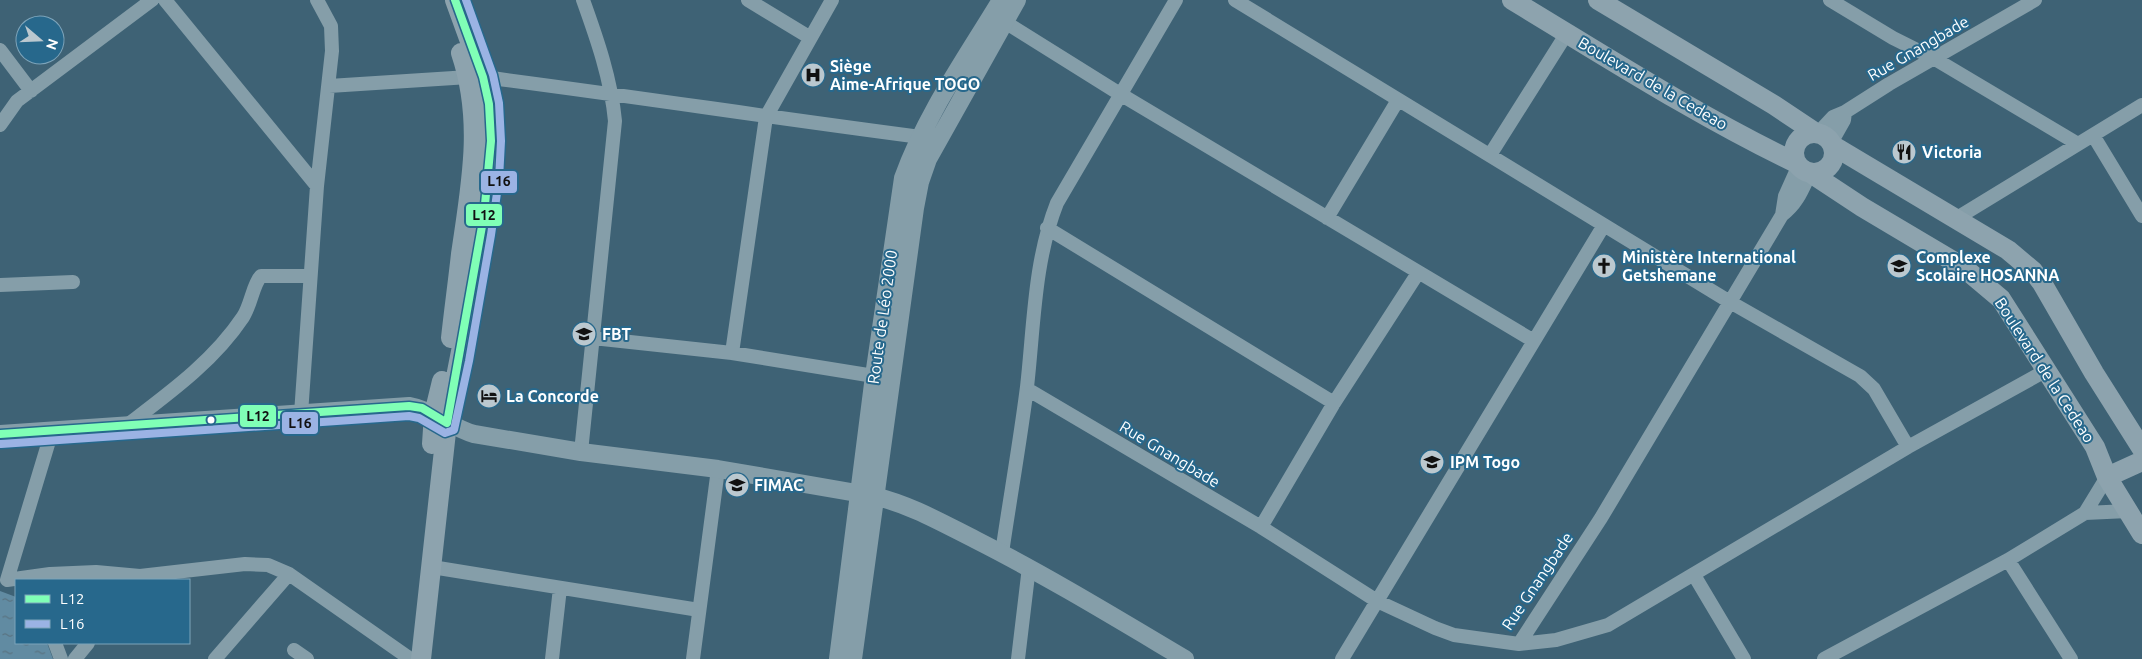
<svg xmlns="http://www.w3.org/2000/svg" width="2142" height="659" font-family="Ubuntu,sans-serif">
  <style>
    .water { fill: url(#water-ripples) }
    .lines { fill: none; stroke-linecap: round; stroke-linejoin: round }
    .minor { stroke: #859ea9; stroke-width: 14 }
    .tertiary { stroke: #859ea9; stroke-width: 18 }
    .secondary { stroke: #8da3ae; stroke-width: 20 }
    .bus-1-casing { stroke: #27688c; stroke-width: 11 }
    .bus-2-casing { stroke: #27688c; stroke-width: 11 }
    .bus-1 { stroke: #80ffb6; stroke-width: 8 }
    .bus-2 { stroke: #9bb3e4; stroke-width: 8 }
    .bus-dot { fill: #fff; stroke: #27688c; stroke-width: 2 }
    .labels { text-anchor: middle; stroke-width: 4; stroke-linejoin: round; paint-order: stroke }
    .street-label { font-size: 16px; fill: #fff; stroke: #27688c }
    .poi-label { font-size: 16px; font-weight: bold; fill: #fff; stroke: #27688c; text-anchor: start }
    .line-badge { stroke: #27688c; stroke-width: 2 }
    .pale-badge-label { font-size: 14px; text-anchor: middle; font-weight: bold; fill: #111 }
  </style>
  <defs>
    <pattern id="water-ripples" width="26" height="14" patternUnits="userSpaceOnUse" patternTransform="scale(1.25)"><rect width="26" height="14" fill="#618ba2"/><path d="M2 4q2-2 4 0t4 0M15 11q2-2 4 0t4 0" fill="none" stroke="#597280"/></pattern>
  </defs>
  <rect width="100%" height="100%" fill="#3e6275"/>
  <path class="water" d="M0,591L16,597V643H47L53,659H0Z"/>
  <g class="lines">
    <path class="minor" d="M165,0L317,186
      M748,0L809,37
      M1235,0L1730,302L1860,376L1874,389L1908,447
      M1830,0L1893,38L1935,59L2078,144
      M997,17L1120,94L1534,341
      M0,50L31,91
      M483,77C632,96 780,119 928,138
      M329,86L469,77
      M0,125L17,101L152,0
      M1818,133L1833,117L1845,112L1889,84L2035,0
      M2093,135L2142,216
      M1831,143L1844,120L1845,112
      M1490,155L1567,33
      M1782,215L1785,196L1798,167
      M1327,218L1398,100
      M1957,218L2142,105
      M1047,228L1334,403
      M0,285L73,282
      M593,338L732,353L874,376
      M732,353L766,117L832,0
      M1027,389L1261,527L1377,601L1435,628L1454,635L1519,644L1601,518L1782,215C1797,204 1802,190 1810,173
      M301,414L317,186L332,51L331,26L317,0
      M126,426C168,394 213,362 243,317C251,305 253,284 261,276H310
      M52,431L7,580L50,574L96,572L140,576L245,564L268,565L289,574L409,658
      M581,452L615,121C611,79 597,39 583,0
      M2085,513L2128,511
      M1261,527L1334,403L1418,273
      M1002,553C1010,498 1020,442 1027,387C1034,325 1034,261 1057,203L1176,0
      M2008,560L2071,659
      M432,567L699,610
      M1694,575L1744,659
      M55,643L61,659
      M1519,644L1556,640L1608,625L1908,447L2047,370
      M294,650L307,659
      M75,659L88,643
      M215,659L289,574
      M552,659L560,588
      M693,659L718,469
      M1018,659L1029,567
      M1342,659L1604,225
      M1824,659L2008,560L2085,513L2107,477"/>
    <path class="tertiary" d="M0,434L409,406C433,410 450,427 474,434L581,452L718,469L874,496C911,505 942,523 976,540C1047,576 1116,618 1185,659
      M838,659L874,376L903,178C926,114 966,58 1001,0
      M853,659L915,208L920,182L928,159L1017,0"/>
    <path class="secondary" d="M1512,0C1605,56 1698,116 1796,163
      M1598,0L1774,105L1816,133
      M1794 153a20 20 0 1 1 40 0a20 20 0 1 1-40 0Z
      M1832,145L2008,250L2033,271L2042,283L2094,373L2142,449
      M1812,174L1862,207L1963,267L2001,299L2095,447L2107,477L2142,534
      M451,338C454,310 458,282 461,254C471,185 484,121 461,53
      M432,444L434,414L442,381
      M2107,477L2142,461
      M421,659L447,423L466,326L490,168L489,104L483,77L455,0"/>
    <defs>
      <path id="bus-1" d="M0,434L409,406L422,408L447,423L484,215L491,141L489,104L483,77L455,0"/>
      <path id="bus-2" d="M1,444L409,416L419,418L445,433L454,430L469,361L491,235L499,179L501,141L499,103L493,75L466,0"/>
    </defs>
    <use href="#bus-1" class="bus-1-casing"/>
    <use href="#bus-2" class="bus-2-casing"/>
    <use href="#bus-1" class="bus-1"/>
    <use href="#bus-2" class="bus-2"/>
  </g>
  <defs>
    <symbol id="hospital-disc" viewBox="-11 -11 22 22"><circle r="9.5" fill="#bbc8cf" stroke="#27688c"/><path d="M-5-5h3v3.5h4V-5h3V5h-3V1.5h-4V5h-3Z" fill="#111"/></symbol>
    <symbol id="restaurant-disc" viewBox="-11 -11 22 22"><circle r="9.5" fill="#bbc8cf" stroke="#27688c"/><path d="M-5-6h1v4h1v-4h1v4h1v-4h1v5L-1.5 .5V6h-2V.5L-5-1ZM5-6V6H3V1.5H1.5Q1.5-4 5-6Z" fill="#111"/></symbol>
    <symbol id="church-disc" viewBox="-11 -11 22 22"><circle r="9.5" fill="#bbc8cf" stroke="#27688c"/><path d="M-1.2-6h2.4v3.5h3.3v2.4h-3.3V6h-2.4V-.1h-3.3v-2.4h3.3Z" fill="#111"/></symbol>
    <symbol id="school-disc" viewBox="-11 -11 22 22"><circle r="9.5" fill="#bbc8cf" stroke="#27688c"/><path d="M0-5L7-2L0 1L-7-2ZM-4 1L0 2.5L4 1V4Q0 6-4 4Z" fill="#111"/></symbol>
    <symbol id="university-disc" viewBox="-11 -11 22 22"><circle r="9.5" fill="#bbc8cf" stroke="#27688c"/><path d="M0-5L7-2L0 1L-7-2ZM-4 1L0 2.5L4 1V4Q0 6-4 4Z" fill="#111"/></symbol>
    <symbol id="hotel-disc" viewBox="-11 -11 22 22"><circle r="9.5" fill="#bbc8cf" stroke="#27688c"/><path d="M-6-4.5h1.5V1H6V5H4.5V3h-9V5H-6ZM-4 0a1.8 1.8 0 1 1 3.6 0ZM.5 0V-2.5h3Q6-2.5 6 0Z" fill="#111"/></symbol>
  </defs>
  <g fill-rule="evenodd">
    <use href="#hospital-disc" x="799" y="61" width="28" height="28"/>
    <use href="#restaurant-disc" x="1890" y="138" width="28" height="28"/>
    <use href="#church-disc" x="1590" y="252" width="28" height="28"/>
    <use href="#school-disc" x="1885" y="252" width="28" height="28"/>
    <use href="#university-disc" x="570" y="320" width="28" height="28"/>
    <use href="#hotel-disc" x="475" y="382" width="28" height="28"/>
    <use href="#university-disc" x="1418" y="448" width="28" height="28"/>
    <use href="#university-disc" x="723" y="471" width="28" height="28"/>
  </g>
  <circle class="bus-dot" cx="211" cy="420" r="4.5"/>
  <g class="labels">
    <g class="street-label">
      <text transform="translate(1918 48) rotate(-30)" y="6">Rue Gnangbade</text>
      <text transform="translate(1653 83) rotate(30)" y="6">Boulevard de la Cedeao</text>
      <text transform="translate(882 317) rotate(-82)" y="6">Route de Léo 2000</text>
      <text transform="translate(2045 370) rotate(57)" y="6">Boulevard de la Cedeao</text>
      <text transform="translate(1170 454) rotate(31)" y="6">Rue Gnangbade</text>
      <text transform="translate(1537 581) rotate(-56)" y="6">Rue Gnangbade</text>
    </g>
    <g class="poi-label">
      <text x="830" y="72">Siège<tspan x="830" dy="18">Aime-Afrique TOGO</tspan></text>
      <text x="1922" y="158">Victoria</text>
      <text x="1622" y="263">Ministère International<tspan x="1622" dy="18">Getshemane</tspan></text>
      <text x="1916" y="263">Complexe<tspan x="1916" dy="18">Scolaire HOSANNA</tspan></text>
      <text x="602" y="340">FBT</text>
      <text x="506" y="402">La Concorde</text>
      <text x="1450" y="468">IPM Togo</text>
      <text x="754" y="491">FIMAC</text>
    </g>
  </g>
  <g class="line-badge">
    <rect x="480" y="170" width="38" height="24" rx="5" fill="#9bb3e4"/>
    <rect x="465" y="203" width="38" height="24" rx="5" fill="#80ffb6"/>
    <rect x="239" y="404" width="38" height="24" rx="5" fill="#80ffb6"/>
    <rect x="281" y="411" width="38" height="24" rx="5" fill="#9bb3e4"/>
  </g>
  <g class="pale-badge-label">
    <text x="499" y="186">L16</text>
    <text x="484" y="220">L12</text>
    <text x="258" y="421">L12</text>
    <text x="300" y="428">L16</text>
  </g>
  <rect x="15" y="579" width="175" height="65" fill="#27688c" stroke="#7da4ba"/>
  <rect x="25" y="595" width="25" height="8" fill="#80ffb6" stroke="#7da4ba"/>
  <text x="60" y="604" font-size="15" fill="#ffffff">L12</text>
  <rect x="25" y="620" width="25" height="8" fill="#9bb3e4" stroke="#7da4ba"/>
  <text x="60" y="629" font-size="15" fill="#ffffff">L16</text>
  <g transform="translate(40 40) rotate(109)"><circle r="24" fill="#27688c" stroke="#7da4ba"/>
  <path d="M0-4L9 19L0 12L-9 19Z" fill="#bbc8cf"/>
  <text y="-8" font-size="14" font-weight="bold" text-anchor="middle" fill="#ffffff">N</text>
  </g>
</svg>
